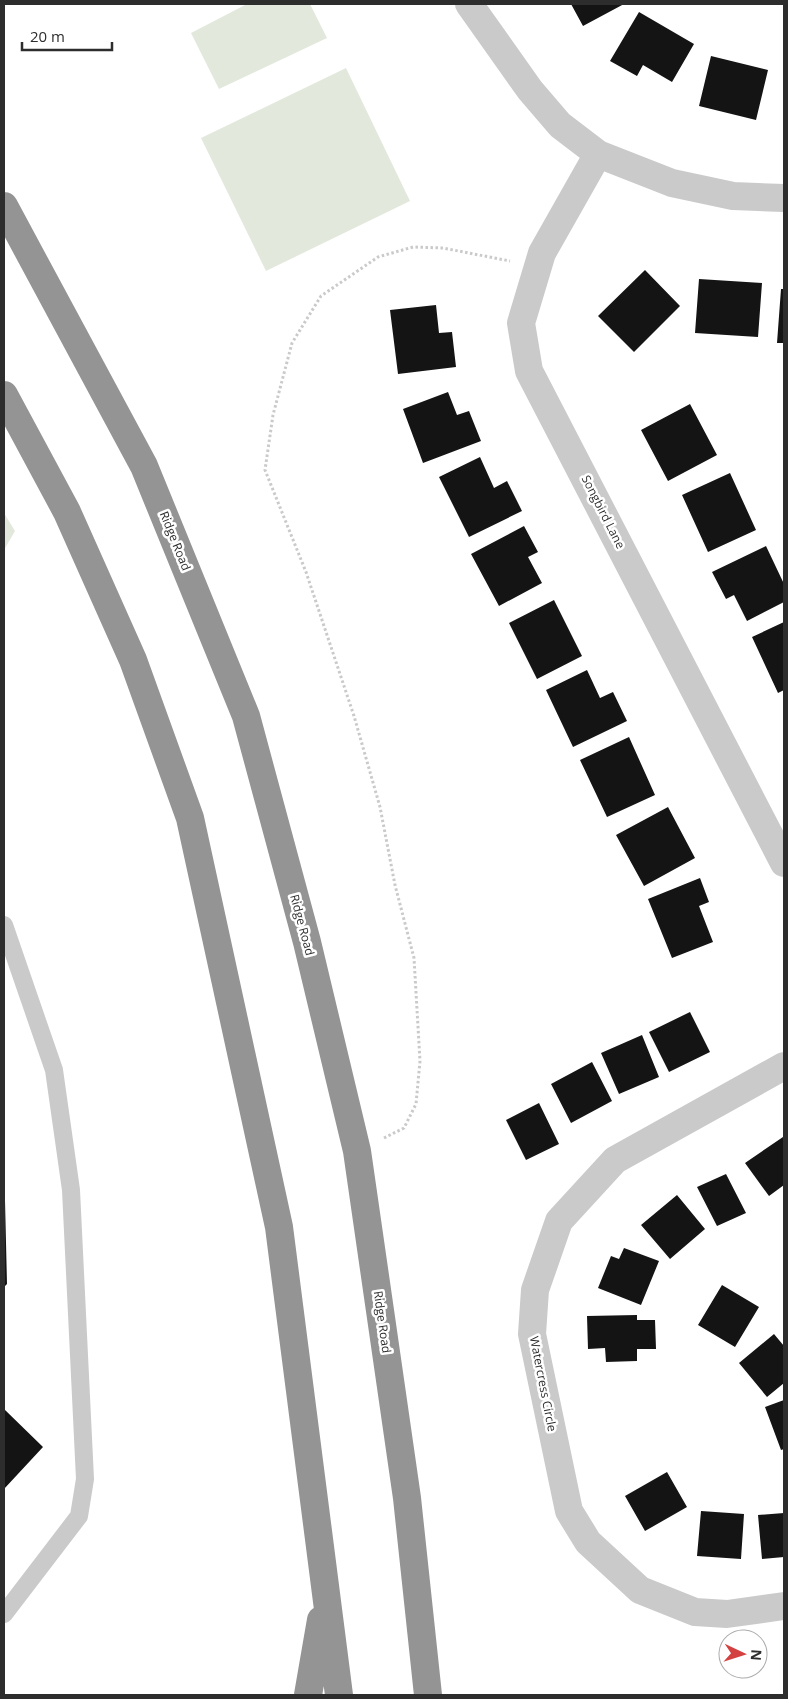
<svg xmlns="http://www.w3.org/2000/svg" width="788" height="1699" font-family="'Open Sans',sans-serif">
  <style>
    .green { fill: #e2e9dc }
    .building { fill: #141414 }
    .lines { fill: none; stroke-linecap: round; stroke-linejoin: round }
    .path { stroke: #cacaca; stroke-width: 3; stroke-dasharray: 2.5 2.5; stroke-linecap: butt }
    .lane { stroke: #cacaca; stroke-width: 18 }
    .street { stroke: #cacaca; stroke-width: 28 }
    .highway { stroke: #949494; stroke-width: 28 }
    .labels { text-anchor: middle; stroke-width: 5; stroke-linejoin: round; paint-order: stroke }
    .street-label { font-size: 12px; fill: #2d2d2d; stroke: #fff }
  </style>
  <rect width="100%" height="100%" fill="#fff"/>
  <path class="green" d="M247,4H310L327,38L219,89L191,33Z
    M346,68L410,201L266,271L201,138Z
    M4,513L15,531L4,550Z"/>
  <path class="building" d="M571,4H624L583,26Z
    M639,12L694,44L672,82L643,65L637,76L610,61Z
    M711,56L768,70L756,120L699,106Z
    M645,270L680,306L634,352L598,316Z
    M699,279L762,283L758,337L695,333Z
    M781,289H784V343H777Z
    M436,305L439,333L452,332L456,367L398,374L390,310Z
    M448,392L457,415L469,411L481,441L423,463L403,409Z
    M690,404L717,455L668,481L641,430Z
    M480,457L494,488L507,481L522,511L469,537L439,477Z
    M730,473L756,530L708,552L682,495Z
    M524,526L538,552L528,557L542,583L499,606L471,554Z
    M766,546L784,584V602L747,621L734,595L726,599L712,572Z
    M554,600L582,656L537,679L509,623Z
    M784,622V690L778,693L752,637Z
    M587,670L600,698L613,692L627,721L573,747L546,690Z
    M629,737L655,795L607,817L580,760Z
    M668,807L695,858L644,886L616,835Z
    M700,878L709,902L699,906L713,942L672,958L648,899Z
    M690,1012L710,1052L669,1072L649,1032Z
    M642,1035L659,1077L619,1094L601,1053Z
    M592,1062L612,1101L571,1123L551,1084Z
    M539,1103L559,1144L526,1160L506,1120Z
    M783,1137L784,1185L769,1196L745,1163Z
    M4,1159L7,1284L4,1287Z
    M726,1174L746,1213L717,1226L697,1187Z
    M677,1195L705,1229L670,1259L641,1225Z
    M624,1248L659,1261L641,1305L598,1288L611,1256L619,1259Z
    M722,1285L759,1307L735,1347L698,1325Z
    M637,1315V1320H655L656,1349H637V1361L606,1362L605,1348L588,1349L587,1316Z
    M774,1334L784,1346V1383L767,1397L739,1363Z
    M784,1400V1449L781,1450L765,1407Z
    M4,1409L43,1447L4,1489Z
    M667,1472L687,1507L645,1531L625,1496Z
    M701,1511L744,1514L741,1559L697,1556Z
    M784,1513V1557L762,1559L758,1515Z"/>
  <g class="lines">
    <path class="path" d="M384,1138L404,1128L416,1104L420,1061L414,958L395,885L380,807L354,716L306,572L265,470L273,415L292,343L321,296L378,257L413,247L443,248L510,261"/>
    <path class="lane" d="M4,925L54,1070L71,1190L85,1479L79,1516L4,1614"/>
    <path class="street" d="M469,4L530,90L560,125L598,154L672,183L733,196L784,198
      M598,154L542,253L521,323L529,371L784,863
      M784,1066L615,1160L559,1221L535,1290L532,1334L569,1511L588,1542L640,1590L695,1612L727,1614L784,1606"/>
    <path class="highway" d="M4,206L144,466L246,716L307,942L357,1151L407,1498L428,1695
      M4,395L67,512L133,660L190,818L279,1227L339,1695
      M308,1695L321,1620"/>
  </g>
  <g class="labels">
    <g class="street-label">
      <text transform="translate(603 512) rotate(63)" y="4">Songbird Lane</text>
      <text transform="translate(175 541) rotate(68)" y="4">Ridge Road</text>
      <text transform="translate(302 925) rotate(75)" y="4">Ridge Road</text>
      <text transform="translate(382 1322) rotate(82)" y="4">Ridge Road</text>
      <text transform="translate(543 1384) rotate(79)" y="4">Watercress Circle</text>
    </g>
  </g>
  <rect width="788" height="1699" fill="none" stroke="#2d2d2d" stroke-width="10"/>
  <g transform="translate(743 1654) rotate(94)"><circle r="24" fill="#ffffff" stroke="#ababab"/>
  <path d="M0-4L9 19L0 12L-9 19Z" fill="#d34241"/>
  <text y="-8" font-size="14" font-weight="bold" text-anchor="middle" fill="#2d2d2d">N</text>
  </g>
  <path d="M22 42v8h90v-8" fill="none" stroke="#2d2d2d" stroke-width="2.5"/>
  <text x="30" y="42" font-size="15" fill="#2d2d2d" stroke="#ffffff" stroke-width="4" paint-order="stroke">20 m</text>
</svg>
